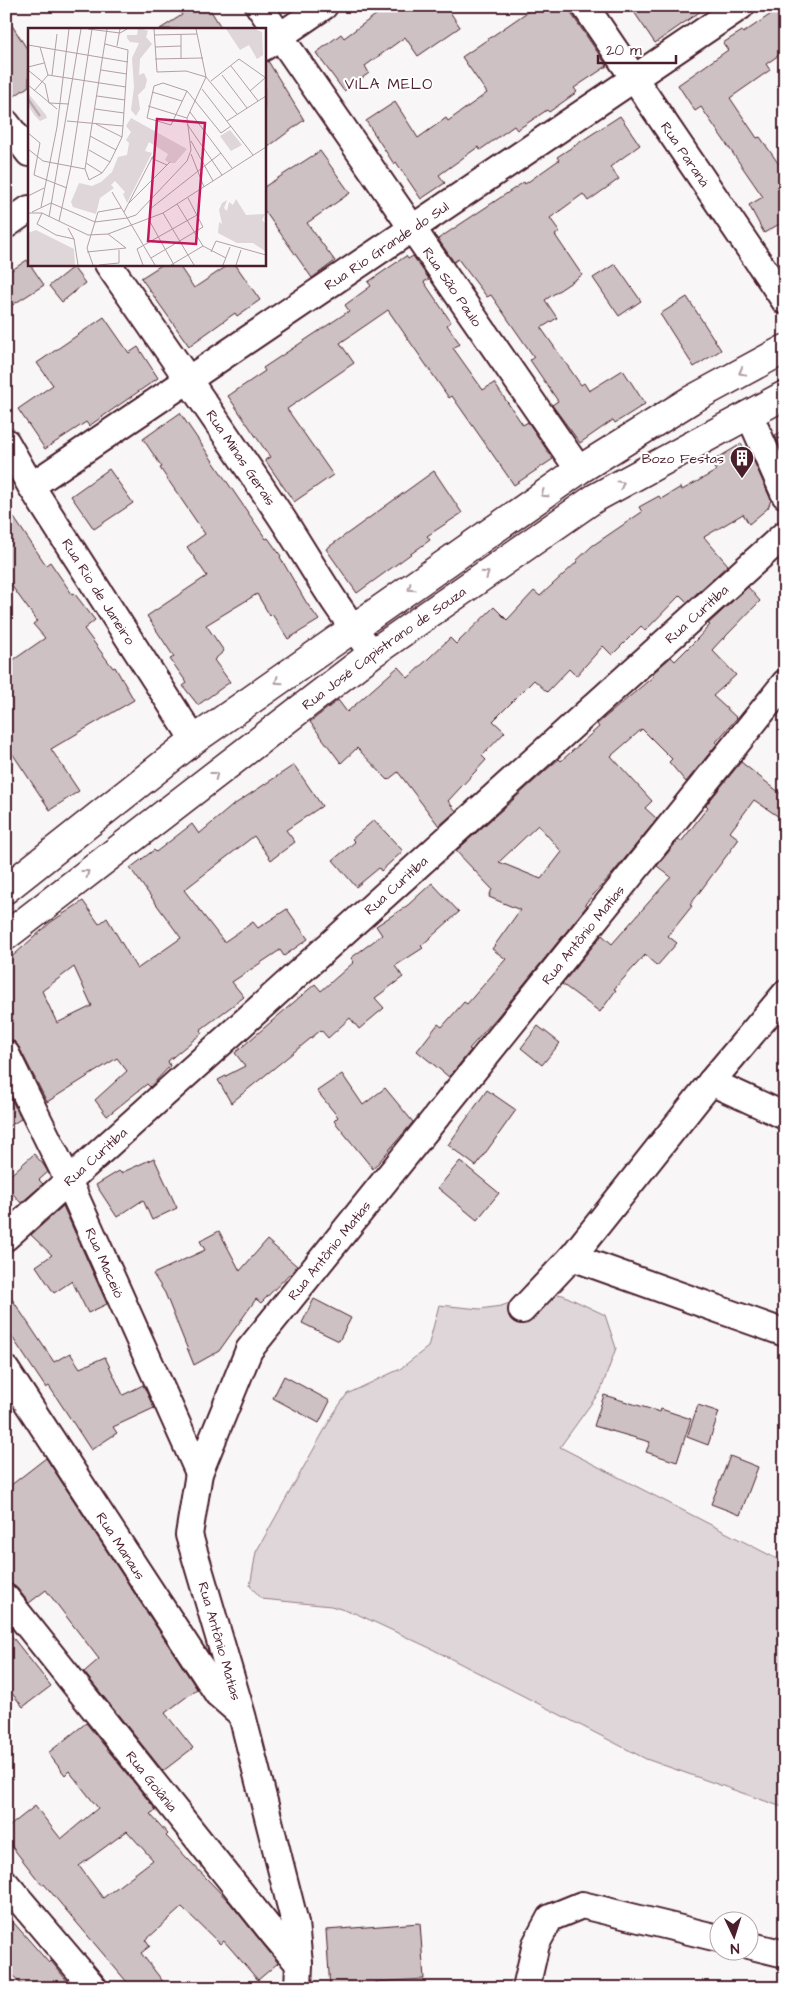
<svg xmlns="http://www.w3.org/2000/svg" width="791" height="1994" font-family="'Architects Daughter',sans-serif">
  <style>
    .green { fill: #ded6d9; stroke: #947a82 }
    .building { fill: #cdc1c4; stroke: #4a1f2b; fill-rule: evenodd }
    .lines { fill: none; stroke-linecap: round; stroke-linejoin: round }
    .minor-casing { stroke: #4a1f2b; stroke-width: 30 }
    .secondary-casing { stroke: #4a1f2b; stroke-width: 31 }
    .minor { stroke: #fff; stroke-width: 26 }
    .secondary { stroke: #fff; stroke-width: 28 }
    .oneway { stroke: #ae9aa0 }
    .labels { text-anchor: middle; stroke-width: 4; stroke-linejoin: round; paint-order: stroke }
    .street-label { font-size: 14px; fill: #4a1f2b; stroke: #fff }
    .poi-label { font-size: 14px; fill: #4a1f2b; stroke: #fff; text-anchor: end }
    .neighbourhood-label { font-size: 15px; letter-spacing: 1px; fill: #4a1f2b; stroke: #fff }
    .inset-river { fill: none; stroke: #bdadb0; stroke-width: 2.5 }
    .inset-road { fill: none; stroke: #b2a0a5; stroke-width: 1 }
    .view { fill: #c2185b; fill-opacity: 0.15; stroke: #c2185b; stroke-width: 2.5 }
    .inset-edge { fill: none; stroke: #4a1f2b; stroke-width: 2.5 }
  </style>
  <rect width="100%" height="100%" fill="#f8f6f7"/>
  <filter id="ink" filterUnits="userSpaceOnUse"><feTurbulence type="fractalNoise" baseFrequency=".02" numOctaves="2"/><feDisplacementMap in="SourceGraphic" scale="10" xChannelSelector="R" yChannelSelector="G"/><feConvolveMatrix kernelMatrix="1 2 1 2 8 2 1 2 1" color-interpolation-filters="sRGB"/></filter>
  <g filter="url(#ink)">
    <path class="green" d="M542,1292L563,1295L605,1315L616,1348L601,1390L560,1447L785,1563V1808L646,1759L432,1649L357,1614L331,1606L262,1599L250,1586L256,1552L334,1413L347,1394L400,1369L428,1347L439,1305L480,1309L501,1306Z"/>
    <path class="building" d="M177,6H208L222,29H160L182,15Z
      M388,6H446L460,27L418,56L405,37L365,66L369,73L344,91L316,53L341,34L344,38Z
      M536,6H566L607,66L574,88L577,92L549,112L547,110L517,130L514,126L480,150L478,147L439,175L445,183L421,199L396,162L394,164L366,121L395,102L418,138L446,118L448,121L487,93L462,57Z
      M630,6H708L655,43Z
      M783,6H785V51L766,64L770,70L730,98L757,138L760,137L785,173V229L781,223L764,233L749,205L763,197L701,107L695,111L678,85L728,50L723,43L742,31L743,33Z
      M6,16L29,52V86L6,102Z
      M268,61L304,120L264,150V62Z
      M620,116L640,145L610,167L619,179L588,201L583,194L550,218L560,232L555,235L582,275L545,300L557,318L541,328L581,385L584,383L589,391L623,370L645,404L615,423L613,420L580,443L552,405L558,401L530,360L534,357L491,295L487,297L458,259L454,262L438,239L524,182L525,184L559,160L557,157Z
      M320,151L350,193L307,223L335,261L312,278L264,210V187Z
      M406,256L408,259L413,256L429,279L424,282L451,322L447,325L460,344L453,348L483,390L494,383L523,425L528,422L553,459L514,485L452,396L449,398L388,310L340,343L354,363L287,409L333,475L294,502L265,460L270,457L228,396L265,371L263,368L349,311L345,305L371,286L368,282Z
      M27,260L44,285L6,309V274Z
      M163,264H178L194,288L230,264H235L260,300L237,316L235,313L189,346L141,278Z
      M615,264L641,301L619,316L593,278Z
      M73,267L85,283L62,302L49,286Z
      M687,297L721,350L694,367L660,314Z
      M104,317L129,353L138,347L158,378L89,426L86,422L45,449L18,409L53,385L37,363Z
      M180,413L266,539L268,538L281,556L280,557L306,602L319,620L288,639L272,614L270,616L257,594L206,625L224,651L214,660L230,682L198,705L183,686L187,683L170,659L174,657L147,616L207,576L187,547L205,534L160,468L162,467L143,439Z
      M785,430V458L775,435Z
      M741,444L746,452L749,450L771,500L768,508L749,524L743,514L704,537L728,565L687,602L680,595L645,631L641,626L612,655L603,646L576,676L569,669L547,692L534,680L493,721L505,732L482,756L486,760L448,801L456,811L439,826L398,772L388,780L357,748L341,763L310,722L338,700L347,712L398,667L408,678L450,638L456,644L494,607L507,620L534,591L540,596L577,562L576,561L592,546L642,512L639,507L659,496L661,499L681,487L682,490L716,471L711,462Z
      M109,469L133,503L94,529L71,496Z
      M434,471L462,513L427,536L430,540L357,593L326,549Z
      M6,506L46,565L50,562L72,594L74,593L95,620L84,629L113,668L115,667L134,700L51,749L79,791L50,810L6,744V665L45,638L33,624L37,621L6,578Z
      M748,587L760,601L726,636L724,640L723,638L712,650L736,675L713,696L737,718L716,742L717,744L686,782L669,762L672,759L642,729L611,756L652,801L645,808L657,819L612,874L585,904L587,906L498,1016L469,1049L471,1050L449,1077L417,1051L438,1024L442,1027L464,1002L467,1004L506,959L492,949L520,910L489,897L492,889L456,851L553,764L559,759L561,761L599,727L597,724L654,676L652,674L671,657L675,661L696,640L710,625L708,624ZM538,825L562,852L541,879L499,862Z
      M741,762L785,797V821L754,800L730,832L739,839L690,905L692,906L668,936L677,943L657,966L645,955L614,989L616,990L600,1012L562,984L602,935L612,944L671,877L657,866L679,839L681,842L708,807L706,805Z
      M294,765L322,806L286,830L295,842L271,860L254,836L184,890L224,942L253,922L258,928L287,909L308,939L284,956L280,950L232,982L244,997L200,1030L202,1033L168,1061L170,1066L150,1087L147,1084L107,1116L95,1100L127,1071L117,1058L47,1102L19,1047L14,1041L6,1039V962L51,922L83,901L99,924L107,918L137,969L181,938L130,868L154,850L156,852L192,824L199,834L232,806ZM74,967L92,1006L57,1023L42,991Z
      M374,820L403,851L381,871L379,868L356,887L333,860L355,842L352,839Z
      M432,883L459,912L421,946L423,948L395,966L403,977L375,998L384,1008L359,1029L350,1018L328,1038L321,1030L231,1103L218,1080L245,1066L235,1053L315,984L321,991L354,962L351,958L382,935L376,926L408,905Z
      M538,1026L560,1043L542,1065L521,1048Z
      M342,1074L363,1105L385,1088L413,1122L373,1169L334,1121L338,1117L317,1091Z
      M6,1088L21,1119L6,1128Z
      M487,1090L516,1110L476,1166L448,1145Z
      M34,1154L43,1164L48,1172L39,1180L43,1184L21,1203L6,1186V1179Z
      M154,1158L177,1208L152,1220L143,1200L117,1217L96,1185L119,1171L121,1173Z
      M460,1161L499,1193L477,1220L438,1188Z
      M63,1206L107,1304L88,1313L72,1281L54,1293L36,1266L52,1255L31,1235Z
      M219,1231L240,1271L267,1240L297,1266L261,1303L256,1299L219,1351L194,1365L165,1293L153,1274L205,1250L200,1241Z
      M6,1290L54,1362L70,1353L80,1368L105,1357L123,1395L143,1385L154,1408L113,1427L117,1433L91,1450L49,1386L46,1388L6,1328Z
      M314,1299L351,1318L339,1341L302,1323Z
      M284,1376L330,1401L319,1423L273,1398Z
      M604,1395L660,1412L661,1409L691,1419L677,1462L646,1452L650,1442L594,1426Z
      M698,1405L719,1412L708,1445L687,1437Z
      M730,1456L758,1467L740,1515L711,1504Z
      M46,1458L197,1689L165,1713L193,1748L163,1771L84,1672L99,1659L46,1590L29,1603L18,1589L6,1579V1489Z
      M6,1629L51,1686L23,1707L6,1686Z
      M86,1723L156,1810L150,1814L168,1834L166,1836L230,1903L278,1963L258,1980L224,1941L220,1944L182,1907L146,1940L150,1946L141,1953L168,1988H132L44,1884L42,1885L6,1839V1829L35,1806L61,1839L98,1808L69,1771L65,1775L48,1753ZM127,1831L153,1860L103,1898L79,1866Z
      M6,1914L49,1963L51,1961L73,1988H24L6,1967Z
      M420,1923L424,1979L376,1982L377,1988H330L326,1930Z"/>
    <g class="lines">
      <defs>
        <g id="minor">
          <path id="s1" d="M259,6L579,470"/>
          <path id="s2" d="M585,6L785,301"/>
          <path d="M264,47L324,6"/>
          <path d="M6,123L29,153"/>
          <path d="M6,225L29,209"/>
          <path id="s3" d="M108,264C166,347 223,430 280,515C310,561 337,611 373,653"/>
          <path d="M749,414L785,495"/>
          <path id="s4" d="M6,442L31,486L194,740"/>
          <path id="s5" d="M31,486L741,6"/>
          <path id="s6" d="M6,1054L68,1180L199,1473"/>
          <path d="M711,1082L785,1116"/>
          <path id="s7" d="M6,1237L785,534"/>
          <path d="M572,1257L785,1333"/>
          <path d="M522,1310L572,1257L711,1082L785,994"/>
          <path id="s8" d="M6,1370L218,1694L241,1714"/>
          <path id="s9" d="M6,1598L272,1932L299,1964"/>
          <path d="M6,1884L94,1988"/>
          <path d="M748,1945L785,1954"/>
          <path id="s10" d="M298,1988L299,1964L295,1923L242,1715L189,1535L199,1473L249,1350L785,683"/>
          <path d="M526,1988L536,1944L550,1918L582,1905L718,1938"/>
        </g>
        <g id="secondary">
          <path d="M6,889L194,740L579,470L691,400L785,349"/>
          <path id="s11" d="M6,936L373,653L595,498L785,395"/>
        </g>
      </defs>
      <use href="#minor" class="minor-casing"/>
      <use href="#secondary" class="secondary-casing"/>
      <use href="#minor" class="minor"/>
      <use href="#secondary" class="secondary"/>
    </g>
    <defs><path id="oneway-chevron" d="M-2-3.5L2.5 0L-2 3.5" fill="none" stroke-width="1.6" stroke-linecap="round" stroke-linejoin="round" transform="scale(1.25)"/></defs>
    <g class="oneway">
      <use href="#oneway-chevron" transform="translate(742 372) rotate(151)"/>
      <use href="#oneway-chevron" transform="translate(621 484) rotate(-29)"/>
      <use href="#oneway-chevron" transform="translate(544 494) rotate(145)"/>
      <use href="#oneway-chevron" transform="translate(486 574) rotate(-35)"/>
      <use href="#oneway-chevron" transform="translate(411 588) rotate(145)"/>
      <use href="#oneway-chevron" transform="translate(278 681) rotate(145)"/>
      <use href="#oneway-chevron" transform="translate(215 775) rotate(-37)"/>
      <use href="#oneway-chevron" transform="translate(86 873) rotate(-37)"/>
    </g>
  </g>
  <defs>
    <symbol id="building-pin" viewBox="-11 -11 22 30"><path d="M0 17L-7.5 6A9.5 9.5 0 1 1 7.5 6Z" fill="#4a1f2b" stroke="#fff"/><path d="M-4-6H4V6H1V3H-1V6H-4ZM-2.5-4.3h1.7v1.8h-1.7ZM.8-4.3h1.7v1.8H.8ZM-2.5-1h1.7V.8h-1.7ZM.8-1h1.7V.8H.8Z" fill="#fff"/></symbol>
  </defs>
  <g fill-rule="evenodd">
    <use href="#building-pin" x="728" y="444" width="28" height="38"/>
  </g>
  <g class="labels">
    <g class="street-label">
      <text dy="5" stroke="none"><textPath href="#s2" startOffset="179">Rua Paraná</textPath></text>
      <text dy="5" stroke="none"><textPath href="#s5" startOffset="429">Rua Rio Grande do Sul</textPath></text>
      <text dy="5" stroke="none"><textPath href="#s1" startOffset="341">Rua São Paulo</textPath></text>
      <text dy="5" stroke="none"><textPath href="#s3" startOffset="235">Rua Minas Gerais</textPath></text>
      <text dy="5" stroke="none"><textPath href="#s4" startOffset="176">Rua Rio de Janeiro</textPath></text>
      <text dy="5" stroke="none"><textPath href="#s7" startOffset="930">Rua Curitiba</textPath></text>
      <text dy="5" stroke="none"><textPath href="#s11" startOffset="475">Rua José Capistrano de Souza</textPath></text>
      <text dy="5" stroke="none"><textPath href="#s7" startOffset="525">Rua Curitiba</textPath></text>
      <text dy="5" stroke="none"><textPath href="#s10" startOffset="1196">Rua Antônio Matias</textPath></text>
      <text dy="5" stroke="none"><textPath href="#s7" startOffset="120">Rua Curitiba</textPath></text>
      <text dy="5" stroke="none"><textPath href="#s10" startOffset="791">Rua Antônio Matias</textPath></text>
      <text dy="5" stroke="none"><textPath href="#s6" startOffset="231">Rua Maceió</textPath></text>
      <text dy="5" stroke="none"><textPath href="#s8" startOffset="210">Rua Manaus</textPath></text>
      <text transform="translate(220 1641) rotate(74)" y="5">Rua Antônio Matias</text>
      <text dy="5" stroke="none"><textPath href="#s9" startOffset="234">Rua Goiânia</textPath></text>
    </g>
    <g class="poi-label">
      <text x="724" y="463">Bozo Festas</text>
    </g>
    <g class="neighbourhood-label">
      <text x="389" y="89">VILA MELO</text>
    </g>
  </g>
  <g transform="translate(28 28)">
    <rect width="238" height="238" fill="#f8f6f7"/>
    <path d="M107,1H115L120,3L118,9L124,16L112,31L111,47L116,45L119,52L117,60L110,67L112,81L108,88L103,82L106,59L104,30L111,15L102,14L99,10V7H109L110,1ZM198,1H227L234,4L235,27L229,31L221,17L212,22ZM0,65L18,87L19,90L12,93L7,88L1,79ZM103,90L159,121L147,135H141L137,132L140,126L121,114L117,123L124,125L99,175L95,166L97,164L87,153L83,157L86,160L72,170L68,186L45,179L43,174L51,155L64,158L73,154L84,144L90,129L99,127L101,115L98,112L103,104L98,98ZM202,102L214,117L203,123L192,108ZM208,171L218,187L237,186L234,192L237,195V223L225,215H209L190,205L191,194L194,196L191,182L194,175L199,172L196,180L199,183L201,174L205,177ZM8,202L46,221L47,237H0V205Z" fill="#ded6d9"/>
    <path class="inset-river" d="M0,71L12,88"/>
    <path class="inset-road" d="M60,1L92,5L99,1M126,1L129,44L158,43L178,49L209,86M153,6V31M126,7L169,6M77,16L100,22L95,98L94,109L82,134L74,145L61,152L57,141L79,1M0,17L100,34M89,18L92,1M12,19L20,47M127,19L153,18M127,31L175,30M203,38L230,73M0,39L16,35M0,42L17,56L21,75L41,76M73,42L99,46M20,47L98,59M24,47L29,6M194,47L219,80M183,53L211,31L238,50M0,57L29,81M174,61L225,127M6,63L20,47M159,63L143,97L119,90L126,58L135,55L159,63L193,105L203,98M222,63L237,50M124,64L154,73M69,68L97,72M120,78L159,90M67,81L96,85M162,84L204,140M39,93L95,98M199,93L238,68M68,96L94,109M159,96L194,147M0,105L12,115L6,147L39,160M62,108L88,122M163,113L185,153M0,121L15,133L57,141M61,122L82,134M163,126L176,159M123,130L139,137M58,135L74,145M84,164L127,237M0,168L16,160M101,175L142,134M149,176L175,218L198,230M13,179L29,99L41,1M122,181L193,125M4,184L23,175L67,194L99,190L108,187L159,133L163,122L159,90L178,49L168,1M96,184L125,128M0,185H14L60,207L80,206L135,185L238,119M14,185L9,196L28,207L46,211M135,185L166,237M21,189L53,1M121,192L146,237M31,193L43,138L64,1M40,200L46,211L50,237M80,206L98,220M59,224L98,220M183,224L188,213L238,227M123,230L175,199L160,170M65,237L59,220L70,184L93,180M71,237L91,235V222M115,237L109,221L169,187M143,237L175,218M195,237L202,219M208,237L213,222"/>
    <path class="view" d="M129,91L177,95L168,216L120,213Z"/>
    <rect width="238" height="238" class="inset-edge"/>
  </g>
  <rect width="791" height="1994" fill="none" stroke="#fff" stroke-width="25"/>
  <rect x="12" y="12" width="766" height="1969" fill="none" stroke="#4a1f2b" stroke-width="2" filter="url(#ink)"/>
  <g transform="translate(734 1936) rotate(176)"><circle r="24" fill="#ffffff" stroke="#b7a5aa"/>
  <path d="M0-4L9 19L0 12L-9 19Z" fill="#4a1f2b"/>
  <text y="-8" font-size="14" font-weight="bold" text-anchor="middle" fill="#4a1f2b">N</text>
  </g>
  <path d="M598 55v8h78v-8" fill="none" stroke="#4a1f2b" stroke-width="2.5"/>
  <text x="606" y="55" font-size="15" fill="#4a1f2b" stroke="#ffffff" stroke-width="4" paint-order="stroke">20 m</text>
</svg>
